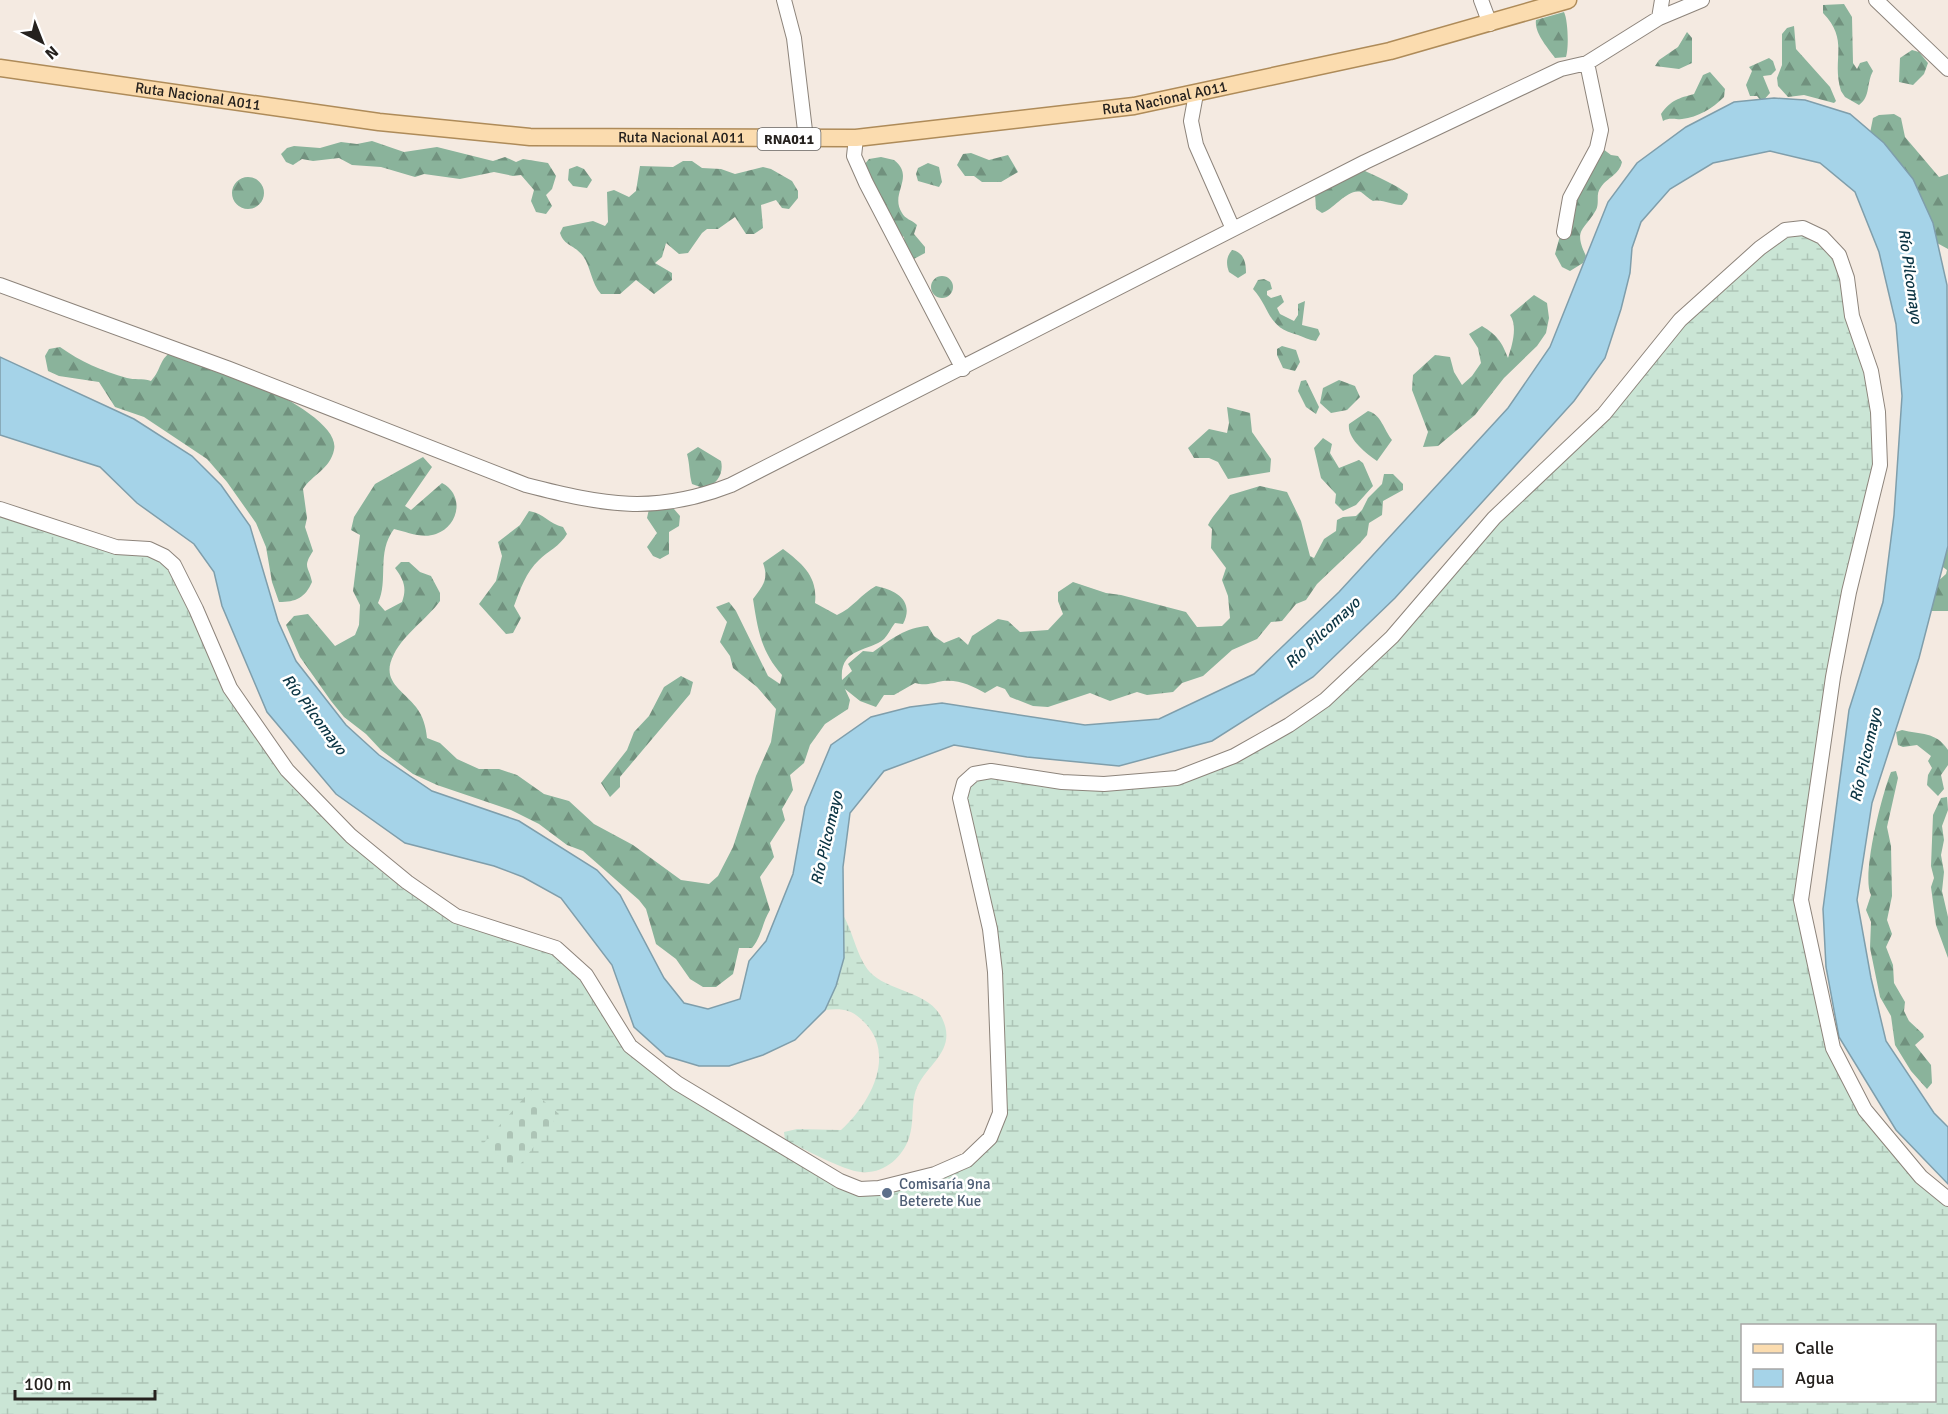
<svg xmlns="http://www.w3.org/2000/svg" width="1948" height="1414" font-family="Signika,sans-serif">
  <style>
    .forest { fill: url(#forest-firs) }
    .wetland { fill: url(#wetland-marsh); fill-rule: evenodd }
    .cemetery { fill: url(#cemetery-stones) }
    .water { fill: #a5d3e8; stroke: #7f9eab; stroke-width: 1.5 }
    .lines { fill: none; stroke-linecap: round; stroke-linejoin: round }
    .minor-casing { stroke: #8d847b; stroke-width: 16 }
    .major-casing { stroke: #ae8b59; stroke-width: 19 }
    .minor { stroke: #fff; stroke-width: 14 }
    .major { stroke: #fbdcaf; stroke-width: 16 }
    .service-dot { fill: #5c6f8a; stroke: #fff; stroke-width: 2 }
    .labels { text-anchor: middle; stroke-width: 5; stroke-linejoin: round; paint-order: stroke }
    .shield { fill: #fff; stroke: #666462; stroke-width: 1.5 }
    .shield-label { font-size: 14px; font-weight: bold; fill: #25211e }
    .street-label { font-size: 15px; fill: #25211e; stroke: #fff }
    .service-label { font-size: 15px; fill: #4e5e75; stroke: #fff; text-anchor: start }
    .water-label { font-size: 16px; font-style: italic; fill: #0c3544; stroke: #fff }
  </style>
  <defs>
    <pattern id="forest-firs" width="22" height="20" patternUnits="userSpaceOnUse" patternTransform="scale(1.5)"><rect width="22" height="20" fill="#8ab39b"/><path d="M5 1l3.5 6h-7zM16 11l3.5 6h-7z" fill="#71917e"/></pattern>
    <pattern id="wetland-marsh" width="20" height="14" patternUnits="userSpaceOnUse" patternTransform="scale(1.5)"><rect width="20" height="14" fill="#cae5d5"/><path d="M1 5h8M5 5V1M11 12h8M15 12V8" fill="none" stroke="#adc4b6"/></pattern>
    <pattern id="cemetery-stones" width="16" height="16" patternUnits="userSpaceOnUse" patternTransform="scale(1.5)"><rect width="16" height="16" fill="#cae5d5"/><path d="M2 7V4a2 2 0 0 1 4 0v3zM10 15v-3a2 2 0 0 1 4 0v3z" fill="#adc4b6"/></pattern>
  </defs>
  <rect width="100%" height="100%" fill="#f4eae1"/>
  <path class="forest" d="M1844,4L1852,17L1853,63L1857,69L1860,63L1867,61L1873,71C1866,84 1871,96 1859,105L1845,97L1841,91C1831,59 1850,41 1823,13V5Z
    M1564,12C1568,20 1569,48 1566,57L1555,58C1548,48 1534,33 1536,20Z
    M1794,26L1796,49L1830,87L1836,101L1834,103L1804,95L1788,97L1778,86L1777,78L1782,65V34L1787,28Z
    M1687,32L1692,38V63L1679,69L1655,66L1659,60L1678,47Z
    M1912,50L1919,52L1928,63L1924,74L1913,85L1899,82L1900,58Z
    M1769,58L1773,61L1776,70L1771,75L1763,76L1770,93L1762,102L1757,96H1750L1746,85L1752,71L1749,67Z
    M1710,72L1725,89L1724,97C1712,109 1698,117 1682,119C1673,120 1671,117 1663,121L1661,114C1671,100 1679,98 1694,94L1703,75Z
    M1894,114L1901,118L1905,137L1939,177L1948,174V249L1937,243L1870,133L1873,118L1879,115Z
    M372,141L404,152L437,147L493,161L505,157L516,162L523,159L548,163L556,176L552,189L546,195L552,206L546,214L536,212L531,201L534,190L521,175L513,176L494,172L460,179L424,174L415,177L381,167L352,165L339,158L313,161L302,159L293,165L286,162L281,154L287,148L294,146L320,148L341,142L357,144Z
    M1599,146L1611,155L1618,156L1622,162C1619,175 1608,177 1601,187C1595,194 1600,202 1596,210C1584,231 1573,229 1586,256L1583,263L1570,271L1562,267L1555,254L1563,225Z
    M971,153L989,160L1008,155L1018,172L1001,182H982L974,176H965L957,165L963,154Z
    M881,157L894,160C916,177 889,193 902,213C905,219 912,220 917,225L914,234L925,247V253L912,260L905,248L904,237L896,232L882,198L874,195L864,165L869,159Z
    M683,161H692L702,168L721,169L735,174L763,167L771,169L792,181L798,191V198L789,209L782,208L776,200L761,205L763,228L754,234H746L735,217L718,229H707L702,233L688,253L679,254L666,243L662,257L655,263L672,273V280L654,294L636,280L620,294H601C591,283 591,267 583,256C575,245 564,246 560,233L563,227L593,221L605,226L608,222L607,192L614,190L629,197L636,191L640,166L673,167Z
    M928,163L939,167L942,182L939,187L918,181L916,174L918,168Z
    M577,166L584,169L592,180L587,188L573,186L568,180L569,169Z
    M1361,169C1375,176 1397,185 1408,194L1407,199L1402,205C1391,205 1383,199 1373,201C1369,199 1364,194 1361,192C1348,188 1333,210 1322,213L1316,209L1315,194Z
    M232 193a16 16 0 1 1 32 0a16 16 0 1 1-32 0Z
    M1232,250C1244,252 1246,263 1246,273L1238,278L1229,272C1226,264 1226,257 1232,250Z
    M931 287a11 11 0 1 1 22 0a11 11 0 1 1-22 0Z
    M1264,279L1270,282L1272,289L1267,291V295L1271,298L1281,295L1284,302L1277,308L1280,314L1294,321L1298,315V304L1305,301L1302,325L1318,329L1320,334L1316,341C1309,340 1304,337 1298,335C1267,328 1271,309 1253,289L1258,280Z
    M1534,295L1547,303L1549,318L1546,333L1537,346L1504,378L1475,415L1438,446L1423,447L1428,432L1412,390L1413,375L1435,355L1450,357L1454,372L1462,385L1472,376L1481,363L1478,348L1469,334L1482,326C1497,335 1502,342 1508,358C1512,346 1518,326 1510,315Z
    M1282,346L1296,350L1300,362L1295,371L1283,368L1277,355V349Z
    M60,347C81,362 102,371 127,378C134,380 142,378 151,381C163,368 157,360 176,348C205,361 343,412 334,450C330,469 312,475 303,489L307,518L305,527L313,551C302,568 309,566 312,582C305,598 296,602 279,602L272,582L266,547L256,523L227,482L207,459L144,417L115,407L99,382L59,376L48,371L45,356L49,349Z
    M1306,380L1319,407L1316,414L1306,407L1298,391L1301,381Z
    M1339,380L1355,386L1360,397L1347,410L1331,413L1320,403L1323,388Z
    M1227,407L1250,413L1252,432L1271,459L1270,472L1228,479L1218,462L1209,458H1194L1188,448L1209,429L1227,433L1229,423Z
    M1368,411C1381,414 1384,430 1392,440L1377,461C1366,453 1347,439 1349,424Z
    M1323,438L1332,444L1330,453L1339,468L1359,460L1363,463L1373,486L1356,505L1343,511L1335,503L1336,494L1321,478L1314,448Z
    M698,447L721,461C724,474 717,483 706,489L692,484C689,474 690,465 687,454Z
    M423,457L432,467L405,506L411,510L442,483C465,495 459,526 436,534C422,539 407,532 394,529C376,553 389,580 378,603L385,611L402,602C407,588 404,580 395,568L401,562H409L420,572L431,576L440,593V601C427,619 404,634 394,654C380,681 402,689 416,707C423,716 426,727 427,738L440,743L457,759L479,769H499L517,775L544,794L569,801L594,824L633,845L681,880L709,884L718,876L733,847L756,776L771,742L776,709L757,687L733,668L730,656L720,642L727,622L716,607L729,602L736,611L768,676L780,684L782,675C761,651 758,631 753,599C763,586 769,579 763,563L783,549C803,564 818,577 815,603L837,615C853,608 861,594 876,586C896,590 915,601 903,624L895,623C891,628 888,635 884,639C869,652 839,647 842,680L852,671L848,664L863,651L873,652C890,640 906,627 928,626L934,636L944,643L959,637L968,645L972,636L998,619L1008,621L1020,632L1048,630L1063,614L1058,601V592L1073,582L1106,593L1121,595L1186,612L1197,627L1222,626L1230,618L1228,596L1222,580L1226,568L1211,548L1212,529L1208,525C1212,516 1224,504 1230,495L1260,486L1287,492L1301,521L1310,556L1314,558L1324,539L1336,531L1337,520L1343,517L1356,516L1362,510L1368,498L1382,484L1384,474H1393L1403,484V490L1383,501L1382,515L1369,523L1367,535L1360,543L1317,584L1306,600L1296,604L1282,621L1271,622L1257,639L1232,650L1203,676L1182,683L1173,692L1147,695L1137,692L1110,701L1090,693L1048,707L1033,706L1010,697L1005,689L997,686L985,693C973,686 958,679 943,681C932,683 926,686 915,683L894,695H884L876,707L860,701L845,689L850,700L848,709L825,724L810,745L804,763L790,775L793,790L782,809L785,820L770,843L774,857L760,877L770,910C762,923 762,936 752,948H739L733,974L716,987H703L690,979L676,959L656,944L646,909L639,900L583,851L567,845L539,824L511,810L437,785L413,774L381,750L366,734L344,717L331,701L300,657L286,625L294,616L308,614L335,646L355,635L359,625L360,605L353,591L360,535L351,530L354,517L375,484Z
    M668,502L680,516L679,526L669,532V554L660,559L653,556L647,547L657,533L647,518L649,509Z
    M529,511C544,513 549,524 563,527L567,534C560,546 548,551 539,560C526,572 520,590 514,606L521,618L513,633L506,634L479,604L496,581L502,556L498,542L520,525Z
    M1945,546L1948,550V611H1930L1925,605L1926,592L1946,574L1947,570L1940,565Z
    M681,676L693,682L690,694L620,777V787L610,797L601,783L627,750L634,732L649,716L664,687Z
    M1902,730C1920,735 1936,731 1948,750V765L1941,775L1944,789L1938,796L1927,785L1928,775L1932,768L1928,761L1931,756L1917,745L1903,747L1898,745L1896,732Z
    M1896,771L1898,778L1887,827L1891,846L1892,896L1887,920L1892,934L1886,947L1893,965L1894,983L1905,1002L1904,1011L1909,1021L1923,1034L1924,1037L1915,1045L1931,1065L1932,1083L1927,1089L1911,1071L1895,1045L1891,1016L1880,997L1870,948L1871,922L1866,910L1871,895C1861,876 1882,794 1891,772Z
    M1947,797L1948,810L1942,826L1944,840L1941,855L1944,872L1942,891L1948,917V958L1936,925L1931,887L1934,878L1931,866L1933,815L1941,798Z"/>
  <path class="wetland" d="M1803,228L1839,255L1870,370L1880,465L1849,592L1801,900L1833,1048L1865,1110L1948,1199V1414H0V509L164,556L230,688L287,770L351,836L456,916L573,961L630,1046L860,1189L967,1160L1000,1113L995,972L960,798L974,774L1104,784L1208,768L1325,700L1658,348L1760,248ZM1742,1326H1934V1400H1742Z
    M843,915C854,933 857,961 873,975C893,992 929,992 942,1018C957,1049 930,1062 918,1085C910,1101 915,1121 909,1138C902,1158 884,1174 861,1172C844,1171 803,1148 785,1140L784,1132L797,1129L841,1130C869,1105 896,1057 866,1024C853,1010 844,1008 825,1010C842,973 844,955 843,915Z"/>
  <path class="cemetery" d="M531,1090L559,1114L515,1171L483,1144Z"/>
  <path class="water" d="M1774,98L1805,100L1850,114L1884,143L1913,179L1933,223L1947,285L1948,546L1919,658L1872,803L1857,900L1871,978L1886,1041L1934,1113L1948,1127V1184L1896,1130L1839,1037L1826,967L1823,909L1849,710L1883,602L1894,515L1902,396L1896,324L1879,252L1855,192L1820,163L1770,151L1713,163L1670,189L1641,222L1632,248L1630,273L1621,309L1605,358L1574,401L1395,598L1313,677L1212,741L1119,766L1027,757L954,745L884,771L850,813L843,867L844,958L836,986L825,1010L795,1040L763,1055L729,1066H699L666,1056L634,1027L612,965L561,898L523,877L494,866L405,843L336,794L267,712L222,606L214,572L194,544L137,503L100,467L0,435V357L134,419L192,456L221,485L250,526L278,621L296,661L346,725L379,755L432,791L519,821L597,870L620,895L664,978L684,1003L708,1009L740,999L749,961L766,941L793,874L805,807L831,745L871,717L910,707L942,703L1085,725L1159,719L1254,674L1339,592L1508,408L1550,347L1608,202L1637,163L1686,127L1734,102Z"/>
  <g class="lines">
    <defs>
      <path id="minor" d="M784,0L794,38L806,139
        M1481,0L1490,24
        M1876,0L1948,69
        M1659,18L1662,0
        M1196,94L1191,121L1196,145L1233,229
        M856,138L854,156L866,183L963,369
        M1564,232L1570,198L1597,148L1601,130L1587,63
        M0,285L227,368L526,485C604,505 654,515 731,485L1365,162L1561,69L1587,63L1659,18L1702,0
        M0,509L116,547L149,549L164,556L174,565L196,609L230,688L287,770L351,836L407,882L456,916L556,948L586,975L630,1046L677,1083L840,1181L860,1189L879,1188L935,1174L967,1160L990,1138L1000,1113L995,972L990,929L960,798L964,783L974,774L991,771L1062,782L1104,784L1177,778L1234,756L1289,725L1325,700L1392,637L1494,518L1604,414L1680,320L1760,248L1785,230L1803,228L1822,237L1839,255L1847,278L1852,316L1871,371L1878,412L1880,465L1849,592L1833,677L1801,900L1833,1048L1865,1110L1921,1177L1948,1199"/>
      <g id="major">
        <path id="s1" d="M0,68L379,122L530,137L856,138L1134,106L1390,51L1568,0"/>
      </g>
    </defs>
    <use href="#minor" class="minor-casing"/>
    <use href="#major" class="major-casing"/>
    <use href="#minor" class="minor"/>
    <use href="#major" class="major"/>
  </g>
  <circle class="service-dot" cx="887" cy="1193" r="6"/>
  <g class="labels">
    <rect class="shield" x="757.5" y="128" width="63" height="22" rx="4.5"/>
    <g class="shield-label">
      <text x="789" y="144">RNA011</text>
    </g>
    <g class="street-label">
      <text dy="5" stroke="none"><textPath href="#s1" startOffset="200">Ruta Nacional A011</textPath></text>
      <text dy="5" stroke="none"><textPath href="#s1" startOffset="1172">Ruta Nacional A011</textPath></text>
      <text dy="5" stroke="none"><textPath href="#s1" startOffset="686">Ruta Nacional A011</textPath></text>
    </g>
    <g class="service-label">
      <text x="899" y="1189">Comisaría 9na<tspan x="899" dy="17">Beterete Kue</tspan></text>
    </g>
    <g class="water-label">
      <text transform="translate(1911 276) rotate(82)" y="6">Río Pilcomayo</text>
      <text transform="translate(1322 632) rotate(-43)" y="6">Río Pilcomayo</text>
      <text transform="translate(315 714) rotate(53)" y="6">Río Pilcomayo</text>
      <text transform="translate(1865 755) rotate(-77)" y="6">Río Pilcomayo</text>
      <text transform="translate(826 838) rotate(-77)" y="6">Río Pilcomayo</text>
    </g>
  </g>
  <rect x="1741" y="1324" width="195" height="78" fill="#ffffff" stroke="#a8a6a5" stroke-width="1.5"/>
  <rect x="1753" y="1344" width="30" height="9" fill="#fbdcaf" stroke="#a8a6a5" stroke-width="1.5"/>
  <text x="1795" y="1354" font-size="18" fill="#25211e">Calle</text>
  <rect x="1753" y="1369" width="30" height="18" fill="#a5d3e8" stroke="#a8a6a5" stroke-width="1.5"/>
  <text x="1795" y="1384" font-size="18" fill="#25211e">Agua</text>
  <g transform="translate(42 42) rotate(138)" stroke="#ffffff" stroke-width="4.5" paint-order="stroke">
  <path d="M0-4.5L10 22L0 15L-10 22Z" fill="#25211e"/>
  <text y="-9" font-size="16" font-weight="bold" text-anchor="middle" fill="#25211e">N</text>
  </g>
  <path d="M15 1390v9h140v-9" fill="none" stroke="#25211e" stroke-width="3"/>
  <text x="24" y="1390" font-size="18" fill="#25211e" stroke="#ffffff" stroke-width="4.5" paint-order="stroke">100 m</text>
</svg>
